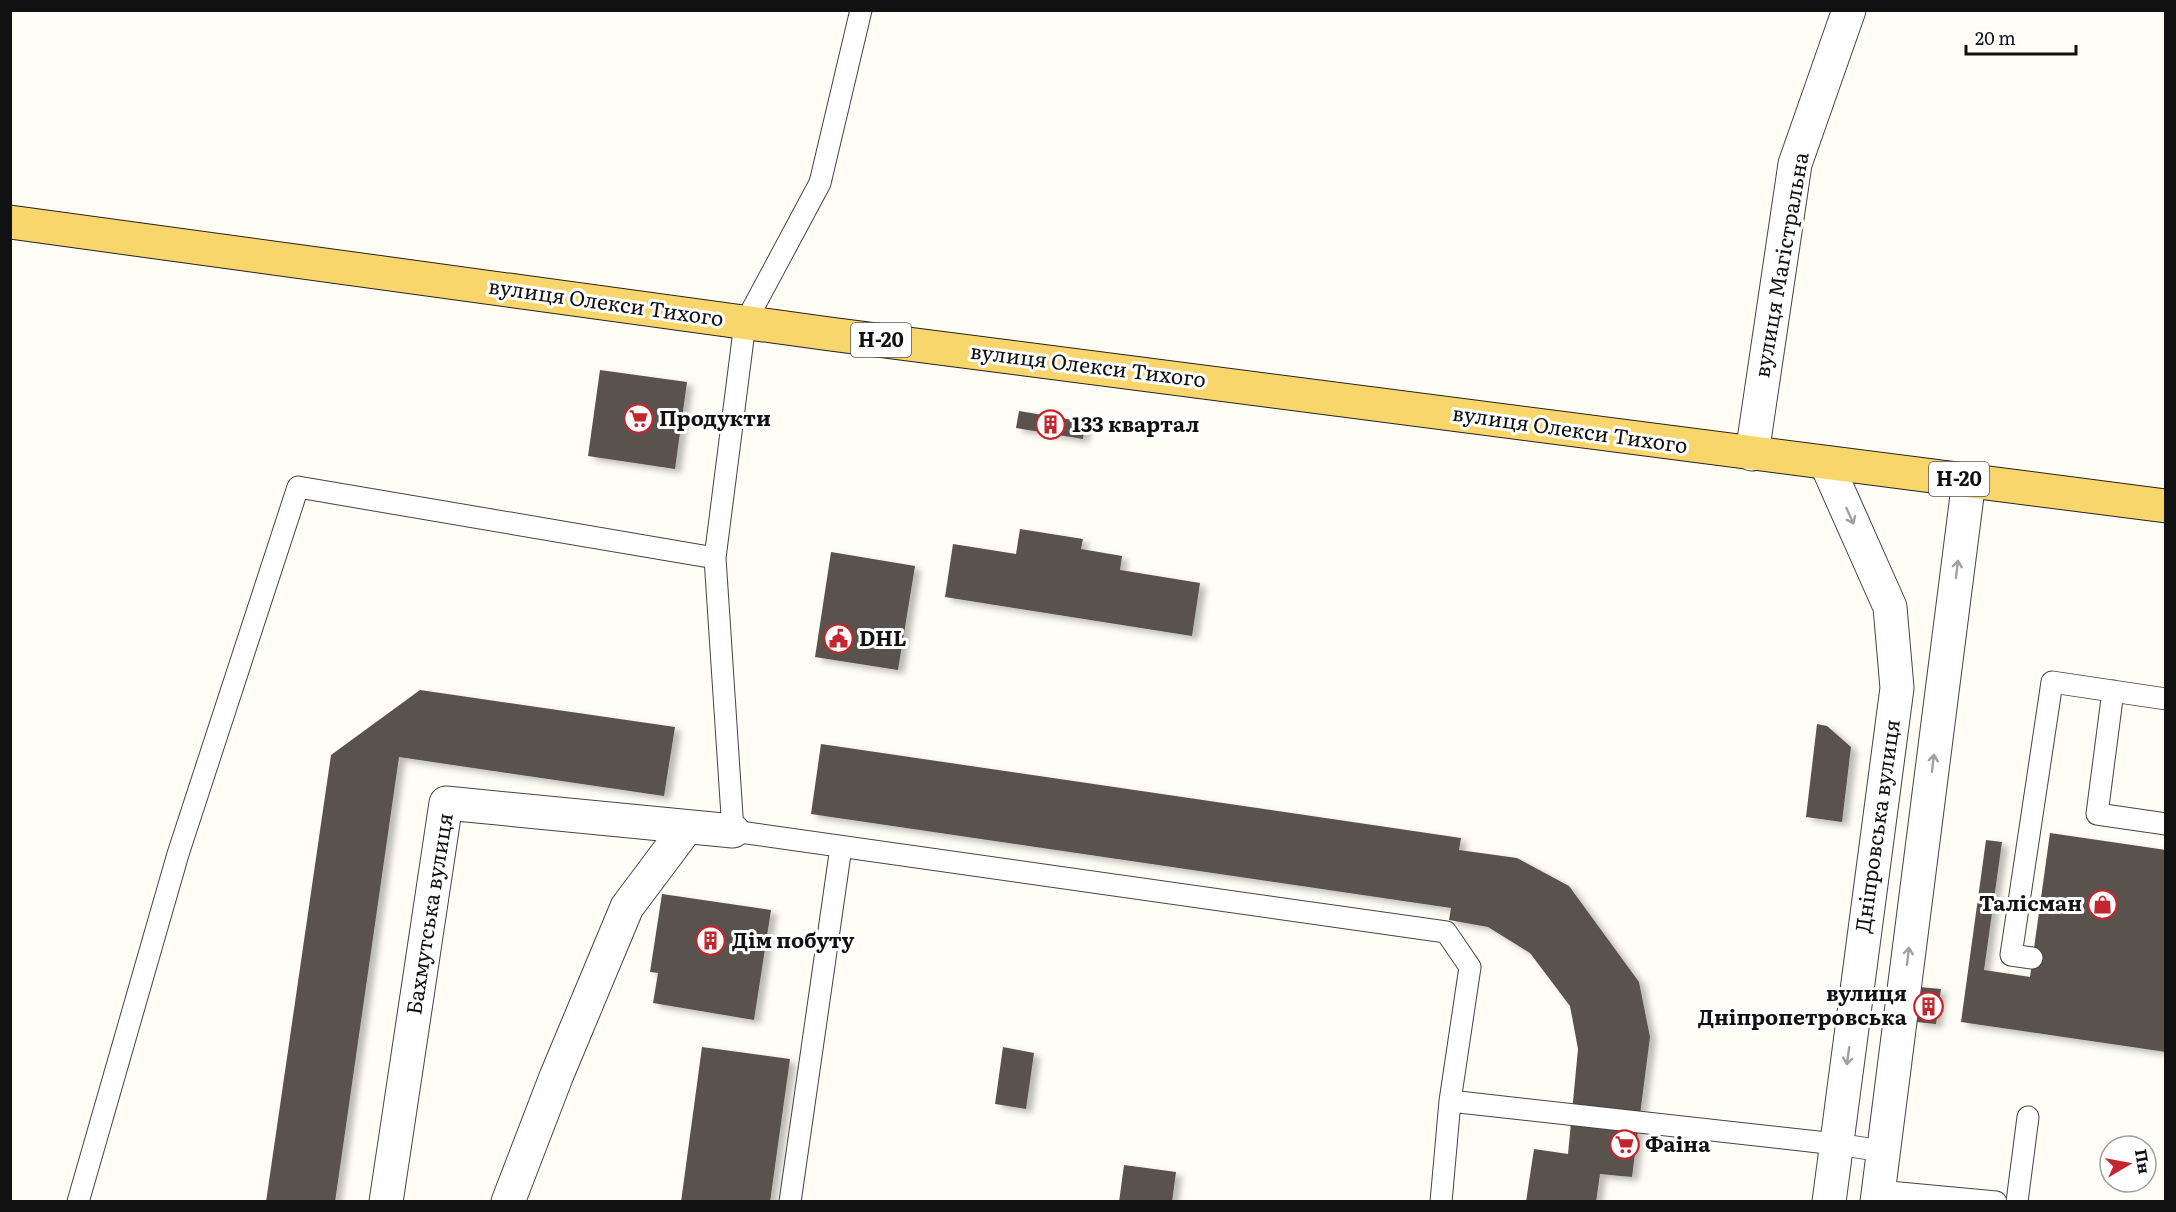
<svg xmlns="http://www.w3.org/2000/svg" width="2176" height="1212" font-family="Literata,serif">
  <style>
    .building { fill: #5a524d; filter: url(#shadow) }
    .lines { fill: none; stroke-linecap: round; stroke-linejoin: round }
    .service-casing { stroke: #444; stroke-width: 23 }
    .minor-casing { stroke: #444; stroke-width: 35 }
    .tertiary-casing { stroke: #444; stroke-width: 35 }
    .primary-casing { stroke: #222; stroke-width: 35 }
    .service { stroke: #fff; stroke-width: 21 }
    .minor { stroke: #fff; stroke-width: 33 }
    .tertiary { stroke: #fff; stroke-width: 33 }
    .primary { stroke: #f9d66b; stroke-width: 33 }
    .oneway { stroke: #a0a0a0 }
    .labels { text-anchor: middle; stroke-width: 6; stroke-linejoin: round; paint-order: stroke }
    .shield { fill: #fff; stroke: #585858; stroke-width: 1.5 }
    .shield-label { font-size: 20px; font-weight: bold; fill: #111 }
    .street-label { font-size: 21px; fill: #111; stroke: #fff }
    .poi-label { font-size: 21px; font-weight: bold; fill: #111; stroke: #fff; text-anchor: start }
  </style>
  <defs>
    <filter id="shadow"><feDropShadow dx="6" dy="4" stdDeviation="3" flood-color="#0004"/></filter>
  </defs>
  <rect width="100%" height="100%" fill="#fffdf5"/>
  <path class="building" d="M600,370L687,382L675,469L588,456Z
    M1019,411L1085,422L1083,439L1016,428Z
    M1020,529L1083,539L1081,549L1122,556L1120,570L1200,583L1192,636L945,597L953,544L1016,554Z
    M831,552L915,566L898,670L815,657Z
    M420,690L675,727L664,796L399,757L335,1202H266L331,755Z
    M1817,724L1827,726L1851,747L1842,822L1806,817Z
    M821,744L1461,838L1459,850L1517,858L1569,886L1639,982L1650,1037L1632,1177L1600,1174L1596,1202H1526L1534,1149L1568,1154L1578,1049L1570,1006L1530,953L1488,927L1449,920L1451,908L811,814Z
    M2050,833L2166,850V1052L1961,1022L1986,840L2002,842L1984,970L2030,977Z
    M662,894L771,910L754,1020L653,1003L658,973L650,972Z
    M1920,987L1941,989L1936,1024L1916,1022Z
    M702,1047L790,1059L770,1202H681Z
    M1003,1047L1034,1053L1026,1109L995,1104Z
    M1124,1165L1176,1172L1172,1202H1119Z"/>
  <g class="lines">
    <defs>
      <path id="service" d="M861,10L820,183L745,323L715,558L733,831L1446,932L1470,967L1450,1101L1441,1202
        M2113,691L2097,814L2166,824
        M2032,958L2011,955L2052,682L2166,699
        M1450,1101L1836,1144L1883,1151
        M1878,1191L1996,1202
        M78,1202L178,854L298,487L715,558
        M790,1202L841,847
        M2017,1202L2028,1117"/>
      <path id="minor" d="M386,1202L446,803L733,831
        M508,1202L556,1077L627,907L687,827"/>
      <path id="tertiary" d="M1752,454L1795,164L1849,10
        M1826,463L1890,607L1897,688L1829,1202
        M1877,1202L1969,480"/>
      <path id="primary" d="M10,222L830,334L2166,506"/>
    </defs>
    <use href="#service" class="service-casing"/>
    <use href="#minor" class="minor-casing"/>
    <use href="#tertiary" class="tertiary-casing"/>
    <use href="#primary" class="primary-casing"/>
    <use href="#service" class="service"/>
    <use href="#minor" class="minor"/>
    <use href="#tertiary" class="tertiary"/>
    <use href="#primary" class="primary"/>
  </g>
  <defs><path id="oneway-shaft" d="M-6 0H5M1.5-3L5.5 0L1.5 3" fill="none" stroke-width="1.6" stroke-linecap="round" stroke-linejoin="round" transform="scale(1.5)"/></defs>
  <g class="oneway">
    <use href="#oneway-shaft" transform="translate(1850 516) rotate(66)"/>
    <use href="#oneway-shaft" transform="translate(1957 569) rotate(-83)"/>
    <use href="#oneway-shaft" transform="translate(1933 763) rotate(-83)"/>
    <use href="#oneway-shaft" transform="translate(1908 956) rotate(-83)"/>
    <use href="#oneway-shaft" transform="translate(1848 1056) rotate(98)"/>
  </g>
  <defs>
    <symbol id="supermarket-ring" viewBox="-11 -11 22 22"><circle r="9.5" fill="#fff" stroke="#c4262e" stroke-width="1.5"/><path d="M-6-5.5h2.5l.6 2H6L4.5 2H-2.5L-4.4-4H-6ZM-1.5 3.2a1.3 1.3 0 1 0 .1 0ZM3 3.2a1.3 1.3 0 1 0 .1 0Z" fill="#c4262e"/></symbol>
    <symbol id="building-ring" viewBox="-11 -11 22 22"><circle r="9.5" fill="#fff" stroke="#c4262e" stroke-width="1.5"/><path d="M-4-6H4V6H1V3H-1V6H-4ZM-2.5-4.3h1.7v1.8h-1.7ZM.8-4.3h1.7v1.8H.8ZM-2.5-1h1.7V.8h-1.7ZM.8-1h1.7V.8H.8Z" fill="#c4262e"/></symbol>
    <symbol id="civic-ring" viewBox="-11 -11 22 22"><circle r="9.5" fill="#fff" stroke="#c4262e" stroke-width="1.5"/><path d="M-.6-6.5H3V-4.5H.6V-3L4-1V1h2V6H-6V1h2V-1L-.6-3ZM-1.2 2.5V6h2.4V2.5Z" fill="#c4262e"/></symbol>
    <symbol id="shop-ring" viewBox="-11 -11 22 22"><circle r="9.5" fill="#fff" stroke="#c4262e" stroke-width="1.5"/><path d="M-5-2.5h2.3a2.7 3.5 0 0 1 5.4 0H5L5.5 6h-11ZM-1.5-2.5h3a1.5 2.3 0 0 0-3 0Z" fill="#c4262e"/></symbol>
  </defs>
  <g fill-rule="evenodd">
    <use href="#supermarket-ring" x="622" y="402" width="33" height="33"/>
    <use href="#building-ring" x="1034" y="408" width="33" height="33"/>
    <use href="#civic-ring" x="822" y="622" width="33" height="33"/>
    <use href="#shop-ring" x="2086" y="888" width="33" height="33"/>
    <use href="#building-ring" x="694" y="924" width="33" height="33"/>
    <use href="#building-ring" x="1912" y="990" width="33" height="33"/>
    <use href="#supermarket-ring" x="1608" y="1128" width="33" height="33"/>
  </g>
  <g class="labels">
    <g class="shield">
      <rect x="851" y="323" width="60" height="34" rx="4.5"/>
      <rect x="1929" y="462" width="60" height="34" rx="4.5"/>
    </g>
    <g class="shield-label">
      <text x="881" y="347">Н-20</text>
      <text x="1959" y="486">Н-20</text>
    </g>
    <g class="street-label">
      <text transform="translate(1782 265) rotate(-80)" y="7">вулиця Магістральна</text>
      <text transform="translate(606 303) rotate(8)" y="7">вулиця Олекси Тихого</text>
      <text transform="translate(1088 366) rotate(7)" y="7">вулиця Олекси Тихого</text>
      <text transform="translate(1570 430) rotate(8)" y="7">вулиця Олекси Тихого</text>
      <text transform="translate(1878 826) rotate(-82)" y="7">Дніпровська вулиця</text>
      <text transform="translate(430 914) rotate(-81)" y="7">Бахмутська вулиця</text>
    </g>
    <g class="poi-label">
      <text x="659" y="426">Продукти</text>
      <text x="1072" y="432">133 квартал</text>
      <text x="859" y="646">DHL</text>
      <text x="2082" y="911" text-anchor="end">Талісман</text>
      <text x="732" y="948">Дім побуту</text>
      <text x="1907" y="1001" text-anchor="end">вулиця<tspan x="1907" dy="24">Дніпропетровська</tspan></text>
      <text x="1645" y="1152">Фаіна</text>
    </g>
  </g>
  <rect width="2176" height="1212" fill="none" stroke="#111111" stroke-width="24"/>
  <g transform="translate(2128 1164) rotate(80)"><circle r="28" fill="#ffffff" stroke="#a0a0a0" stroke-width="1.5"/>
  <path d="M0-4.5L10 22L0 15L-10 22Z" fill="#c4262e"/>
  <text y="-9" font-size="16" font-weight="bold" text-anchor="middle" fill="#111111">Пн</text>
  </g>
  <path d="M1966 45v9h110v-9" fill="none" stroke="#111111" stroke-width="3"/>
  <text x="1975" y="45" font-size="18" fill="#111111" stroke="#ffffff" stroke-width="4.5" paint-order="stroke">20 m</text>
</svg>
